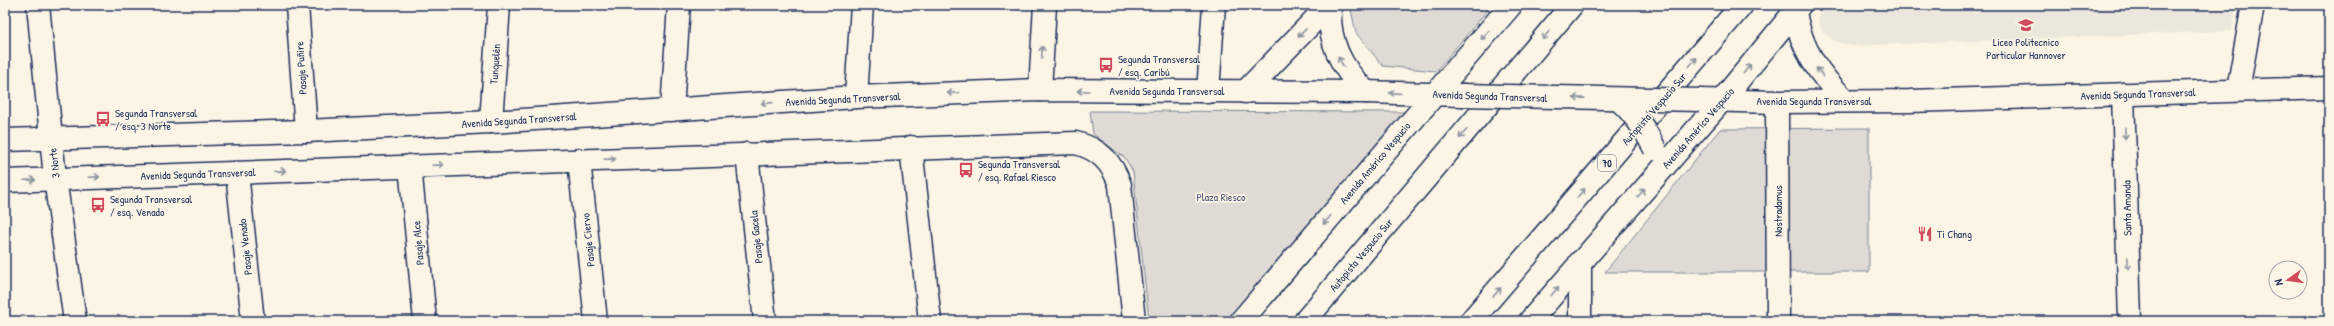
<svg xmlns="http://www.w3.org/2000/svg" width="2334" height="326" font-family="'Patrick Hand',sans-serif">
  <style>
    .built { fill: #ece7dc }
    .green { fill: #dfdbd4; stroke: #7d8599 }
    .lines { fill: none; stroke-linecap: round; stroke-linejoin: round }
    .minor-casing { stroke: #1b2f5e; stroke-width: 25 }
    .major-casing { stroke: #1b2f5e; stroke-width: 25 }
    .highway-casing { stroke: #1b2f5e; stroke-width: 25 }
    .minor { stroke: #fcf5e5; stroke-width: 22 }
    .major { stroke: #fcf5e5; stroke-width: 22 }
    .highway { stroke: #fcf5e5; stroke-width: 22 }
    .major-bridge-casing { stroke: #1b2f5e; stroke-width: 25; stroke-linecap: butt }
    .major-bridge { stroke: #fcf5e5; stroke-width: 22 }
    .oneway { stroke: #8c92a2 }
    .labels { text-anchor: middle; stroke-width: 3.5; stroke-linejoin: round; paint-order: stroke }
    .shield { fill: #fcf5e5; stroke: #5e6a86; stroke-width: 1 }
    .shield-label { font-size: 10px; font-weight: bold; fill: #1b2f5e }
    .poi-label { font-size: 11px; fill: #1b2f5e; stroke: #fcf5e5; text-anchor: start }
    .street-label { font-size: 11px; fill: #1b2f5e; stroke: #fcf5e5 }
    .park-label { font-size: 11px; fill: #425176; stroke: #fcf5e5 }
  </style>
  <rect width="100%" height="100%" fill="#fcf5e5"/>
  <filter id="ink" filterUnits="userSpaceOnUse"><feTurbulence type="fractalNoise" baseFrequency=".025" numOctaves="2"/><feDisplacementMap in="SourceGraphic" scale="8" xChannelSelector="R" yChannelSelector="G"/><feConvolveMatrix kernelMatrix="1 2 1 2 8 2 1 2 1" color-interpolation-filters="sRGB"/></filter>
  <g filter="url(#ink)">
    <path class="built" d="M1824,5H2236L2232,31L1851,46L1834,41L1822,31L1818,20Z"/>
    <path class="green" d="M1350,5H1492L1436,71L1383,66L1356,33Z
      M1090,111L1405,112L1228,321H1149L1133,172L1125,158L1093,134Z
      M1869,128V272H1605L1720,129Z"/>
    <g class="lines">
      <defs>
        <path id="minor" d="M38,5L55,178L75,321
          M297,5L306,131
          M1330,5C1328,41 1340,67 1366,92
          M1040,90L1045,5
          M2238,90L2253,5
          M1208,92L1214,5
          M1245,92L1329,5
          M2123,94L2130,321
          M856,97L862,5
          M1777,102L1778,321
          M672,110L679,5
          M491,122L499,5
          M911,147L930,321
          M747,154L765,321
          M579,160L596,321
          M410,166L425,321
          M237,173L253,321
          M1580,262V321"/>
        <path id="major" d="M1795,12C1801,49 1819,75 1846,101
          M1700,100L1777,102L1909,101L2329,88
          M5,140L306,131L491,122L856,97L1040,90L1366,92L1462,95
          M5,181L1076,143C1099,149 1112,162 1120,185L1134,321
          M1241,321L1511,5
          M1530,321L1723,99L1800,5"/>
        <path id="highway" d="M1305,321L1572,5
          M1471,321L1742,5"/>
      </defs>
      <use href="#minor" class="minor-casing"/>
      <use href="#major" class="major-casing"/>
      <use href="#highway" class="highway-casing"/>
      <use href="#minor" class="minor"/>
      <use href="#major" class="major"/>
      <use href="#highway" class="highway"/>
      <defs>
        <path id="major-bridge" d="M1462,95L1700,100
          M1618,99C1635,114 1645,129 1655,149"/>
      </defs>
      <use href="#major-bridge" class="major-bridge-casing"/>
      <use href="#major-bridge" class="major-bridge"/>
    </g>
    <defs><path id="oneway-shaft" d="M-6 0H5M1.5-3L5.5 0L1.5 3" fill="none" stroke-width="1.6" stroke-linecap="round" stroke-linejoin="round"/></defs>
    <g class="oneway">
      <use href="#oneway-shaft" transform="translate(1302 33) rotate(134)"/>
      <use href="#oneway-shaft" transform="translate(1485 35) rotate(131)"/>
      <use href="#oneway-shaft" transform="translate(1546 35) rotate(130)"/>
      <use href="#oneway-shaft" transform="translate(1042 52) rotate(-87)"/>
      <use href="#oneway-shaft" transform="translate(1341 62) rotate(-119)"/>
      <use href="#oneway-shaft" transform="translate(1693 62) rotate(-49)"/>
      <use href="#oneway-shaft" transform="translate(1747 69) rotate(-51)"/>
      <use href="#oneway-shaft" transform="translate(1820 72) rotate(-128)"/>
      <use href="#oneway-shaft" transform="translate(1083 91) rotate(-180)"/>
      <use href="#oneway-shaft" transform="translate(953 93) rotate(178)"/>
      <use href="#oneway-shaft" transform="translate(1395 93) rotate(-178)"/>
      <use href="#oneway-shaft" transform="translate(1579 98) rotate(-179)"/>
      <use href="#oneway-shaft" transform="translate(767 103) rotate(176)"/>
      <use href="#oneway-shaft" transform="translate(2125 133) rotate(88)"/>
      <use href="#oneway-shaft" transform="translate(1463 134) rotate(130)"/>
      <use href="#oneway-shaft" transform="translate(610 159) rotate(-2)"/>
      <use href="#oneway-shaft" transform="translate(438 165) rotate(-2)"/>
      <use href="#oneway-shaft" transform="translate(280 171) rotate(-2)"/>
      <use href="#oneway-shaft" transform="translate(94 177) rotate(-2)"/>
      <use href="#oneway-shaft" transform="translate(30 180) rotate(-2)"/>
      <use href="#oneway-shaft" transform="translate(1581 193) rotate(-49)"/>
      <use href="#oneway-shaft" transform="translate(1641 193) rotate(-49)"/>
      <use href="#oneway-shaft" transform="translate(1327 220) rotate(130)"/>
      <use href="#oneway-shaft" transform="translate(2128 263) rotate(89)"/>
      <use href="#oneway-shaft" transform="translate(1555 291) rotate(-50)"/>
      <use href="#oneway-shaft" transform="translate(1497 292) rotate(-49)"/>
    </g>
  </g>
  <defs>
    <symbol id="school-bare" viewBox="-9 -9 18 18"><path d="M0-5L7-2L0 1L-7-2ZM-4 1L0 2.5L4 1V4Q0 6-4 4Z" fill="#d1495b" stroke="#fcf5e5" stroke-width="2.5" paint-order="stroke"/></symbol>
    <symbol id="bus-bare" viewBox="-9 -9 18 18"><path d="M-5-6H5V4H4V6H2V4H-2V6H-4V4H-5ZM-3.5-4V0h7V-4ZM-3.5 1.2v1.5H-2V1.2ZM2 1.2v1.5H3.5V1.2Z" fill="#d1495b" stroke="#fcf5e5" stroke-width="2.5" paint-order="stroke"/></symbol>
    <symbol id="restaurant-bare" viewBox="-9 -9 18 18"><path d="M-5-6h1v4h1v-4h1v4h1v-4h1v5L-1.5 .5V6h-2V.5L-5-1ZM5-6V6H3V1.5H1.5Q1.5-4 5-6Z" fill="#d1495b" stroke="#fcf5e5" stroke-width="2.5" paint-order="stroke"/></symbol>
  </defs>
  <g fill-rule="evenodd">
    <use href="#school-bare" x="2015" y="14" width="22" height="22"/>
    <use href="#bus-bare" x="1095" y="54" width="22" height="22"/>
    <use href="#bus-bare" x="92" y="108" width="22" height="22"/>
    <use href="#bus-bare" x="955" y="159" width="22" height="22"/>
    <use href="#bus-bare" x="87" y="194" width="22" height="22"/>
    <use href="#restaurant-bare" x="1914" y="223" width="22" height="22"/>
  </g>
  <g class="labels">
    <rect class="shield" x="1598" y="155" width="18" height="16" rx="3"/>
    <g class="shield-label">
      <text x="1607" y="167">70</text>
    </g>
    <g class="poi-label">
      <text x="2026" y="46" text-anchor="middle">Liceo Politecnico<tspan x="2026" dy="13">Particular Hannover</tspan></text>
      <text x="1118" y="63">Segunda Transversal<tspan x="1118" dy="13">/ esq. Caribú</tspan></text>
      <text x="115" y="117">Segunda Transversal<tspan x="115" dy="13">/ esq. 3 Norte</tspan></text>
      <text x="978" y="168">Segunda Transversal<tspan x="978" dy="13">/ esq. Rafael Riesco</tspan></text>
      <text x="110" y="203">Segunda Transversal<tspan x="110" dy="13">/ esq. Venado</tspan></text>
      <text x="1937" y="238">Ti Chang</text>
    </g>
    <g class="street-label">
      <text transform="translate(495 64) rotate(-86)" y="4">Tunquelén</text>
      <text transform="translate(301 68) rotate(-94)" y="4">Pasaje Puñire</text>
      <text x="1167" y="95">Avenida Segunda Transversal</text>
      <text transform="translate(2138 94) rotate(-2)" y="4">Avenida Segunda Transversal</text>
      <text transform="translate(1490 96) rotate(2)" y="4">Avenida Segunda Transversal</text>
      <text transform="translate(843 99) rotate(-3)" y="4">Avenida Segunda Transversal</text>
      <text x="1814" y="105">Avenida Segunda Transversal</text>
      <text transform="translate(1654 109) rotate(-49)" y="4">Autopista Vespucio Sur</text>
      <text transform="translate(519 120) rotate(-4)" y="4">Avenida Segunda Transversal</text>
      <text transform="translate(1698 128) rotate(-49)" y="4">Avenida Américo Vespucio</text>
      <text transform="translate(54 163) rotate(-97)" y="4">3 Norte</text>
      <text transform="translate(1375 163) rotate(-50)" y="4">Avenida Américo Vespucio</text>
      <text transform="translate(198 174) rotate(-2)" y="4">Avenida Segunda Transversal</text>
      <text transform="translate(2127 208) rotate(-91)" y="4">Santa Amanda</text>
      <text transform="translate(1778 211) rotate(-90)" y="4">Nostradamus</text>
      <text transform="translate(756 237) rotate(-96)" y="4">Pasaje Gacela</text>
      <text transform="translate(588 240) rotate(-96)" y="4">Pasaje Ciervo</text>
      <text transform="translate(418 243) rotate(-95)" y="4">Pasaje Alce</text>
      <text transform="translate(245 247) rotate(-96)" y="4">Pasaje Venado</text>
      <text transform="translate(1361 255) rotate(-50)" y="4">Autopista Vespucio Sur</text>
    </g>
    <g class="park-label">
      <text x="1221" y="201">Plaza Riesco</text>
    </g>
  </g>
  <rect width="2334" height="326" fill="none" stroke="#fcf5e5" stroke-width="20"/>
  <rect x="10" y="10" width="2314" height="306" fill="none" stroke="#1b2f5e" stroke-width="1.5" filter="url(#ink)"/>
  <g transform="translate(2288 280) rotate(256)"><circle r="19" fill="#fcf5e5" stroke="#a2a6af"/>
  <path d="M0-3L7 15L0 10L-7 15Z" fill="#d1495b"/>
  <text y="-6" font-size="11" font-weight="bold" text-anchor="middle" fill="#1b2f5e">N</text>
  </g>
</svg>
